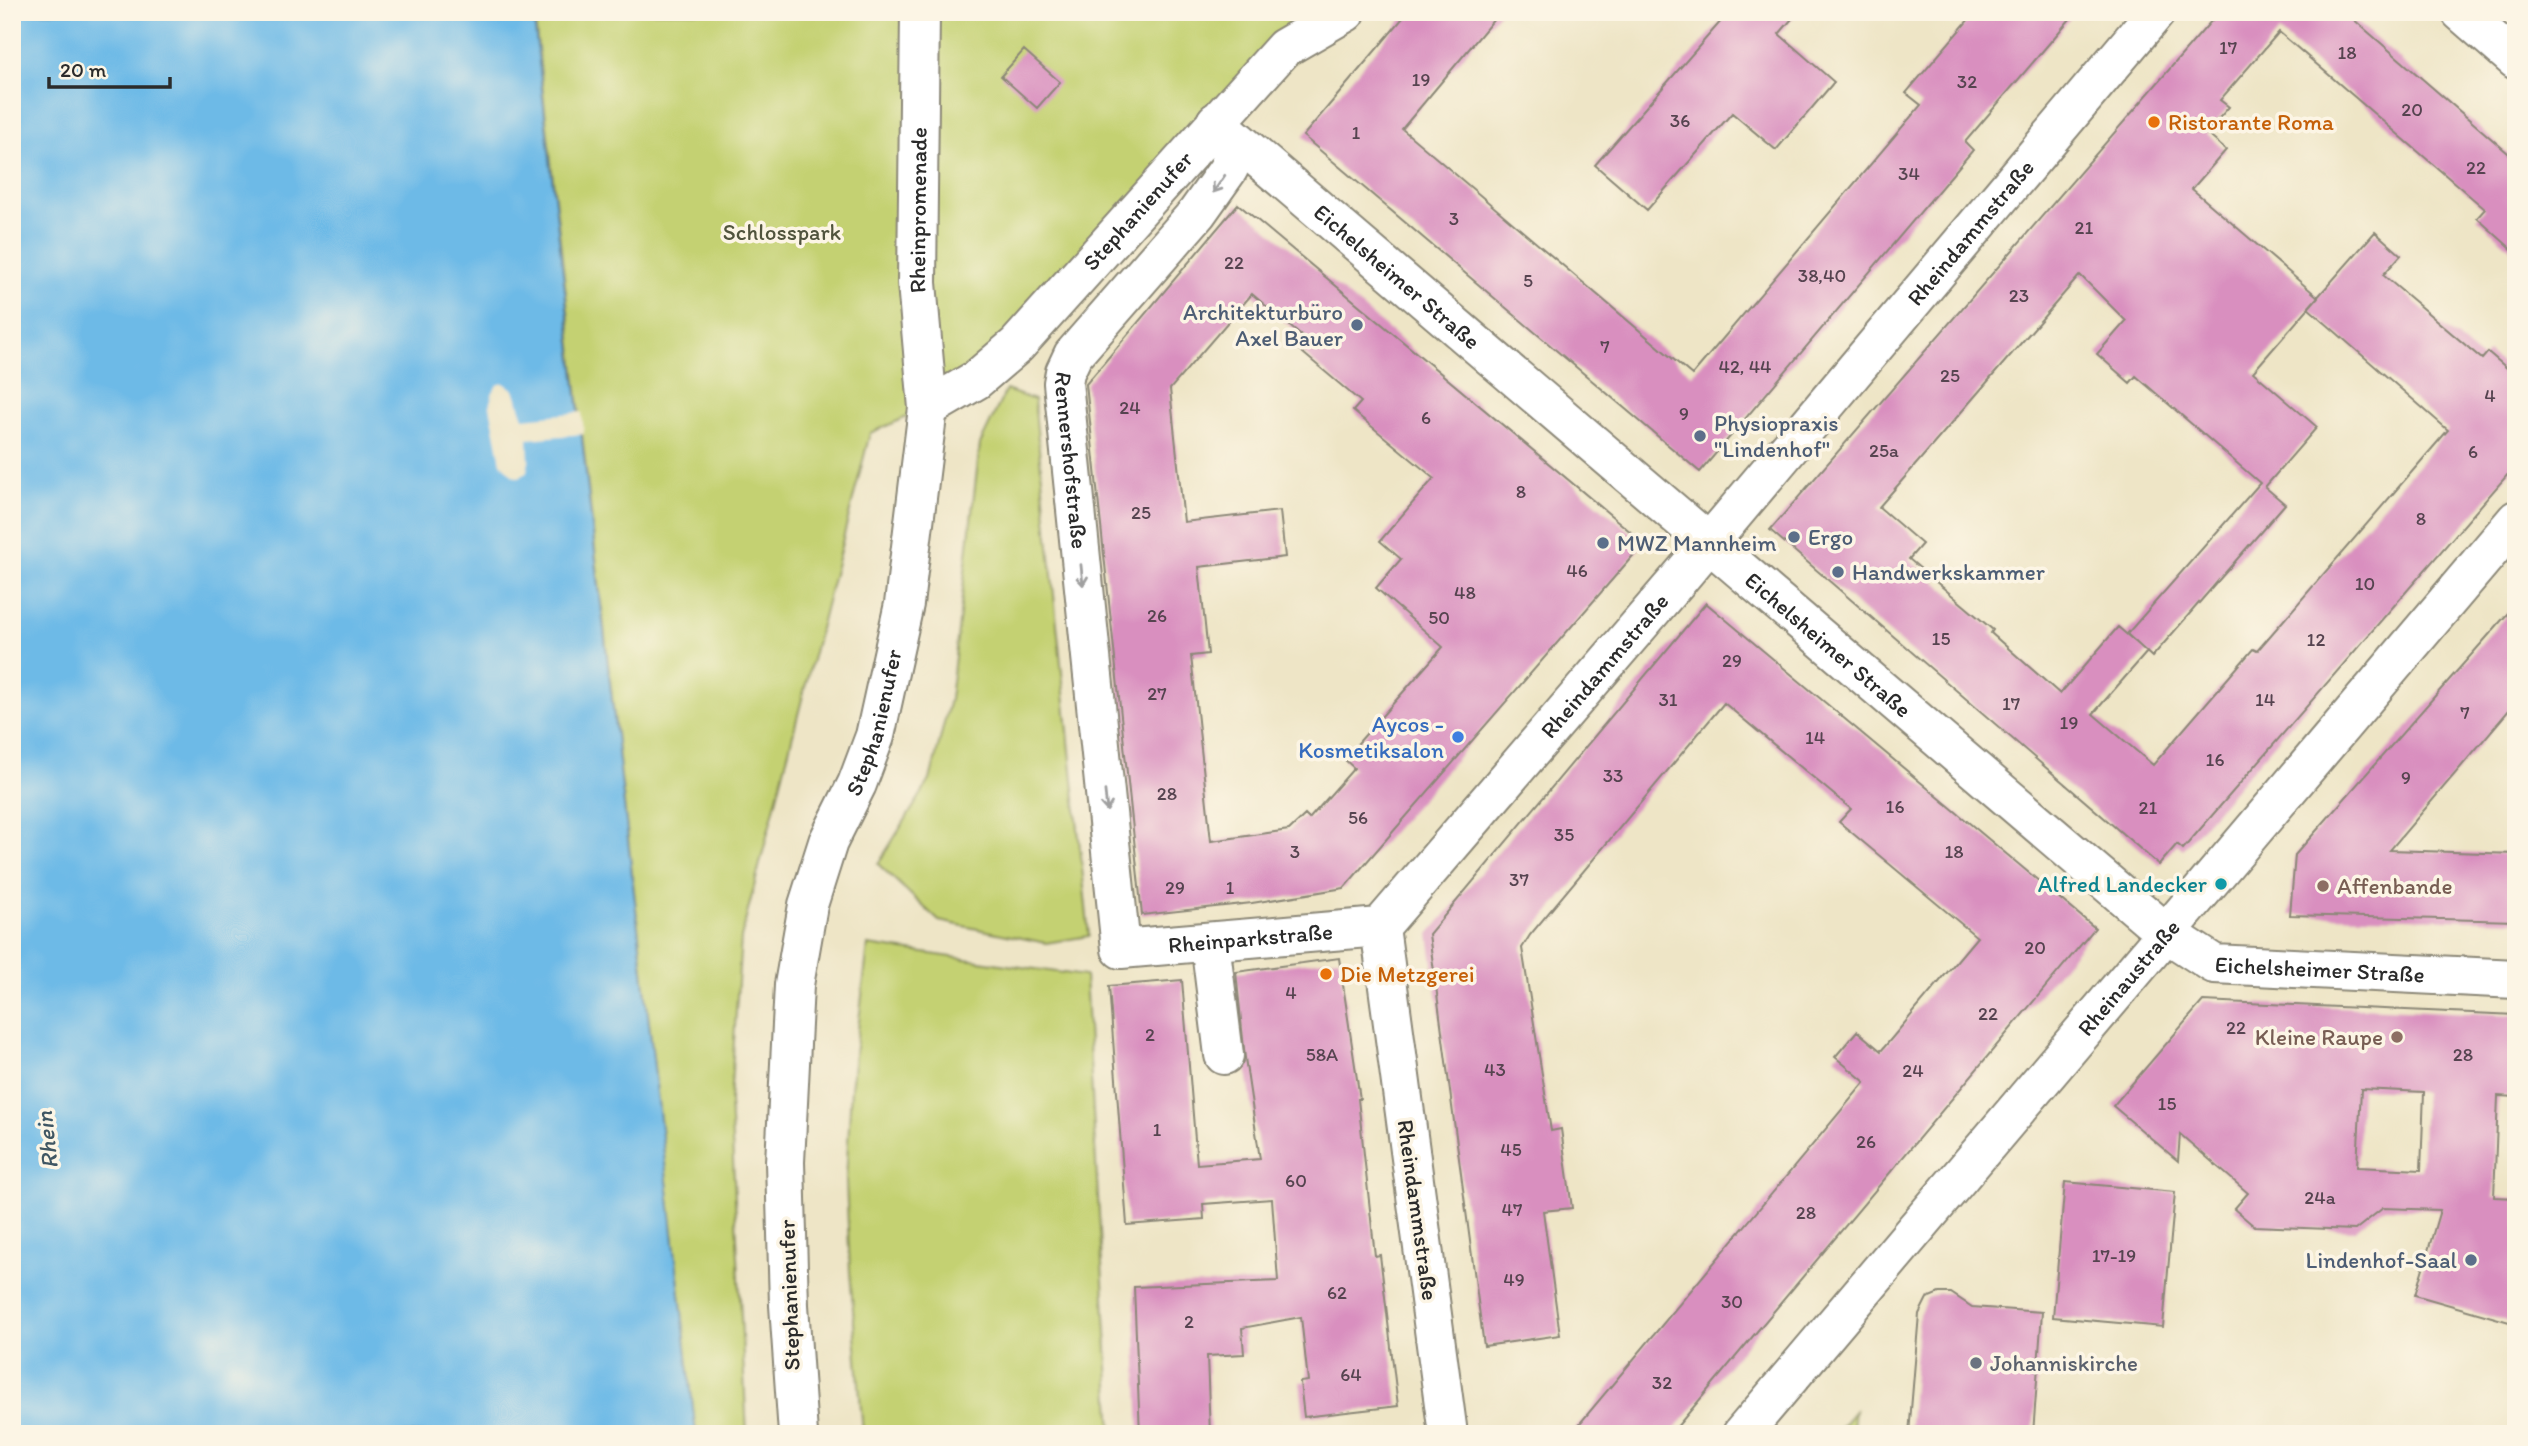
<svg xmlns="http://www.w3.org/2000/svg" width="2528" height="1446" font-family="Itim,sans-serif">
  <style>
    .green { fill: #c4d172; stroke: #787e4e; stroke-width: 2 }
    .water { fill: #6dbae7; stroke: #4c7289; stroke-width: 2 }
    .pier { fill: #eee5c6 }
    .building { fill: #d98fbf; fill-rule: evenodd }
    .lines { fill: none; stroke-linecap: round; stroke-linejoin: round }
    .minor-casing { stroke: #8c8878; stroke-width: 42 }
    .minor { stroke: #fff; stroke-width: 38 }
    .oneway { stroke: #a0a0a0 }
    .food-dot { fill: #e8710a; stroke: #fcf5e5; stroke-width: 2.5 }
    .service-dot { fill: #5c6f8a; stroke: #fcf5e5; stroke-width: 2.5 }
    .shop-dot { fill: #3f7fe0; stroke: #fcf5e5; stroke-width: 2.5 }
    .culture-dot { fill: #0f9aa8; stroke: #fcf5e5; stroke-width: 2.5 }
    .education-dot { fill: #8d6e63; stroke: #fcf5e5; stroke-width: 2.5 }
    .worship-dot { fill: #6b7280; stroke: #fcf5e5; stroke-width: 2.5 }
    .labels { text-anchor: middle; stroke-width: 7; stroke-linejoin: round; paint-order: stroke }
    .number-label { font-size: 19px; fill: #564450 }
    .food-label { font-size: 23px; fill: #c56008; stroke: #fcf5e5; text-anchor: start }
    .street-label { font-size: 23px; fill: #2b2b2b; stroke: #fcf5e5 }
    .park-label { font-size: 23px; fill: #51543d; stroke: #fcf5e5 }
    .service-label { font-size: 23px; fill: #4e5e75; stroke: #fcf5e5; text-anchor: start }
    .shop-label { font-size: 23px; fill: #366cbe; stroke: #fcf5e5; text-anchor: end }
    .culture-label { font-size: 23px; fill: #0d838f; stroke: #fcf5e5; text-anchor: end }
    .education-label { font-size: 23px; fill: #785e54; stroke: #fcf5e5; text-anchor: start }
    .worship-label { font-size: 23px; fill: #5b616d; stroke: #fcf5e5; text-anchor: start }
    .water-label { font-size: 24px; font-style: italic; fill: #3f5663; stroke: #fcf5e5 }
  </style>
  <rect width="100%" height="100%" fill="#fcf5e5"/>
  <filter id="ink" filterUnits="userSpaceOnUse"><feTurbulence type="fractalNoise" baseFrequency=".0143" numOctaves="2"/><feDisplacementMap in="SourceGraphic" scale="14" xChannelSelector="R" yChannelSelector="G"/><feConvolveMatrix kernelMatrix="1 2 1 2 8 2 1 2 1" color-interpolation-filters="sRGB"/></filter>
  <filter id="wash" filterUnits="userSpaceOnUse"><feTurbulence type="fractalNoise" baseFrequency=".00686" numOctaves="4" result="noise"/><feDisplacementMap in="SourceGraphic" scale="28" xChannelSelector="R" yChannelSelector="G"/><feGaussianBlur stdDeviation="1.57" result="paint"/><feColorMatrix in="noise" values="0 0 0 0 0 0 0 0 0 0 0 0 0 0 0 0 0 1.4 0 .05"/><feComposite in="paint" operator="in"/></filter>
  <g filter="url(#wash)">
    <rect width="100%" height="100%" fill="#eee5c6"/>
    <path class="green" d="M534,12H1346L928,408L870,433L741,938L730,1101L747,1434H696Z
      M1006,390L1034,400L1089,936L1046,943L939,921L878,864L930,780L950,699L980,444Z
      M868,945L1085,976L1112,1434H863L850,1272L846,1181L851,1089Z
      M1855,1411L1852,1434H1835Z"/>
    <path class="water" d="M12,12H533L696,1434H12Z"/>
    <path class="pier" d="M504,383L514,390L524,418L582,412L584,434L528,439L529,461L527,471L520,478L513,476L501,463L490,406L492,394L497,385Z"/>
    <g id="blocks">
      <path class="building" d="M1408,12H1500L1402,129L1692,375L1921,105L1906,93L1975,12H2076L1965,142L1973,150L1700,472L1303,136Z
        M1729,12H1798L1779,34L1834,82L1776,150L1732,113L1647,210L1595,165Z
        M2219,12H2345L2516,160V253L2477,218L2485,209L2279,32L2220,100L2229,107L2206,133L2226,150L2192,189L2318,297L2253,372L2317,427L2265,487L2285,504L2152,657L2127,634L2260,483L2136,376L2130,383L2097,354L2126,321L2080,275L1879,507L1922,544L1909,559L1993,630L1991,633L2060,694L2118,627L2147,652L2093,714L2153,765L2253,649L2257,651L2448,430L2308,308L2375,232L2401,255L2383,275L2482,359L2488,352L2516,376V465L2183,849L2177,844L2159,865L1770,530Z
        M1024,50L1060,82L1037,108L1001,76Z
        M1238,204L1644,543L1344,888L1252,903L1142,915L1086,384ZM1252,294L1305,339L1297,348L1361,402L1353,411L1434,478L1380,541L1401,559L1376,588L1443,647L1344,759L1354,768L1309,819L1305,815L1289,830L1211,841L1191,656L1208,654L1199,567L1285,557L1280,511L1184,522L1170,389Z
        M1706,603L2095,928L1671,1434H1571L1865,1082L1835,1057L1857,1031L1881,1051L1977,937L1839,822L1851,809L1724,703L1530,935L1522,948L1551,1131L1561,1129L1572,1208L1543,1211L1560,1335L1484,1346L1429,934Z
        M2516,604V702L2390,850L2516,854V921L2290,915L2295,855Z
        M1339,958L1360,1099H1358L1375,1256L1380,1255L1398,1406L1304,1417L1300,1382L1308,1381L1301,1317L1242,1328L1244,1354L1207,1356L1210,1434H1140L1134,1287L1278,1281L1272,1199L1203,1204L1204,1219L1127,1225L1109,986L1182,980L1197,1164L1260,1159L1245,1058L1236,972Z
        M2203,1001L2516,1015V1097L2498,1096L2494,1197L2516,1198V1324L2415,1295L2440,1210L2383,1208L2355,1230L2254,1226L2234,1209L2248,1193L2180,1134L2178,1161L2113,1106ZM2361,1089L2424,1092L2421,1170L2357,1167Z
        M2065,1182L2175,1192L2163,1327L2053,1317Z
        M1939,1293H1951L1972,1307L2042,1312L2033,1434H1909L1919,1314L1927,1298Z"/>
    </g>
  </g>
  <g filter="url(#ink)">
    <use href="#blocks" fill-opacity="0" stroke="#8c8878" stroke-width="2"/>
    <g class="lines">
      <defs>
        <g id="minor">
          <path d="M2461,12L2516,60"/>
          <path id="s1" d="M1216,122L2165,932L2214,964L2516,979"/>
          <path id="s2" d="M1216,122L1231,155L1229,168L1197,213L1073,355L1065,372L1063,383L1121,949L1380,927"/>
          <path id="s3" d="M928,408L976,380L1017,345L1284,48L1346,12"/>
          <path d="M1210,942L1224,1055"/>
          <path id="s4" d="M798,1434L789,1305L785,1162L794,985L808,905L828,842L857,784L875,736L904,604L928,408L917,283L920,12"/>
          <path id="s5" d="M1448,1434L1380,927L1678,580L2156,12"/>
          <path id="s6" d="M1742,1434L2516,520"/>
        </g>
      </defs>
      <use href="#minor" class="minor-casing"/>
      <use href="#minor" class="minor"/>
    </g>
    <defs><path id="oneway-shaft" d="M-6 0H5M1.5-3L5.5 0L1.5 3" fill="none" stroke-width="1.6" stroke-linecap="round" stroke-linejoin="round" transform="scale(1.75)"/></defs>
    <g class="oneway">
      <use href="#oneway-shaft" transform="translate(1219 184) rotate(124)"/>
      <use href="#oneway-shaft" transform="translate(1082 575) rotate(84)"/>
      <use href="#oneway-shaft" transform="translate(1106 801) rotate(84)"/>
    </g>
  </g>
  <g class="food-dot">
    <circle cx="2154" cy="122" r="7"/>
    <circle cx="1326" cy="974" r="7"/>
  </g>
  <g class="service-dot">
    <circle cx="1357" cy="325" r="7"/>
    <circle cx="1700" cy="436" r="7"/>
    <circle cx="1794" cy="537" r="7"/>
    <circle cx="1603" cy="543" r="7"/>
    <circle cx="1838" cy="572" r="7"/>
    <circle cx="2471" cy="1260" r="7"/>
  </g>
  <circle class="shop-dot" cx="1458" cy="737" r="7"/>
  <circle class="culture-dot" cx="2221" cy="884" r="7"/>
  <g class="education-dot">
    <circle cx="2323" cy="886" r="7"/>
    <circle cx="2397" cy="1037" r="7"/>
  </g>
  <circle class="worship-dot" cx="1976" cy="1363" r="7"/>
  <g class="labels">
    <g class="number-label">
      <text x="2228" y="54">17</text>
      <text x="2347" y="59">18</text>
      <text x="1421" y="86">19</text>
      <text x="1967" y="88">32</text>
      <text x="2412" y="116">20</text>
      <text x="1680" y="127">36</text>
      <text x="1356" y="139">1</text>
      <text x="2476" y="174">22</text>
      <text x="1909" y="180">34</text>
      <text x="1454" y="225">3</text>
      <text x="2084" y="234">21</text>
      <text x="1234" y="269">22</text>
      <text x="1822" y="282">38,40</text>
      <text x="1528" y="287">5</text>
      <text x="2019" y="302">23</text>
      <text x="1605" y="353">7</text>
      <text x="1745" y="373">42, 44</text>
      <text x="1950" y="382">25</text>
      <text x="2490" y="402">4</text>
      <text x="1130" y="414">24</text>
      <text x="1684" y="420">9</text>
      <text x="1426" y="424">6</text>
      <text x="1884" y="457">25a</text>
      <text x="2473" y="458">6</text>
      <text x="1521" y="498">8</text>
      <text x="1141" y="519">25</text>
      <text x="2421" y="525">8</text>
      <text x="1577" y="577">46</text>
      <text x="2365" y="590">10</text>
      <text x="1465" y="599">48</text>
      <text x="1157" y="622">26</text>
      <text x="1439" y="624">50</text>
      <text x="1941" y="645">15</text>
      <text x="2316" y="646">12</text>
      <text x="1732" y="667">29</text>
      <text x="1157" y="700">27</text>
      <text x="1668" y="706">31</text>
      <text x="2265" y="706">14</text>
      <text x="2011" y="710">17</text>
      <text x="2465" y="719">7</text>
      <text x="2069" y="729">19</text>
      <text x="1815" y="744">14</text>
      <text x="2215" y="766">16</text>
      <text x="1613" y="782">33</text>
      <text x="2406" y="784">9</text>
      <text x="1167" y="800">28</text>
      <text x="1895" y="813">16</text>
      <text x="2148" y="814">21</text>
      <text x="1358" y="824">56</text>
      <text x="1564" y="841">35</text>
      <text x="1295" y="858">3</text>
      <text x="1954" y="858">18</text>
      <text x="1519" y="886">37</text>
      <text x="1175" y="894">29</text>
      <text x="1230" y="894">1</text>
      <text x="2035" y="954">20</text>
      <text x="1291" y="999">4</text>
      <text x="1988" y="1020">22</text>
      <text x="2236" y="1034">22</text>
      <text x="1150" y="1041">2</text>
      <text x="1322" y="1061">58A</text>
      <text x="2463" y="1061">28</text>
      <text x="1495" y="1076">43</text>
      <text x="1913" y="1077">24</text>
      <text x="2167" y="1110">15</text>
      <text x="1157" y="1136">1</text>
      <text x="1866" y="1148">26</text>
      <text x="1511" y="1156">45</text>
      <text x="1296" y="1187">60</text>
      <text x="2320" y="1204">24a</text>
      <text x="1512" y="1216">47</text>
      <text x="1806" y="1219">28</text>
      <text x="2114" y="1262">17-19</text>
      <text x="1514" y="1286">49</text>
      <text x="1337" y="1299">62</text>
      <text x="1732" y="1308">30</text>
      <text x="1189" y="1328">2</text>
      <text x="1351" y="1381">64</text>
      <text x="1662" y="1389">32</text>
    </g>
    <g class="food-label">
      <text x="2168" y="130">Ristorante Roma</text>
      <text x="1340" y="982">Die Metzgerei</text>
    </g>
    <g class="street-label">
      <text dy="8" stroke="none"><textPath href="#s4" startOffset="1244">Rheinpromenade</textPath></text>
      <text dy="8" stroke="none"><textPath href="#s3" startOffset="290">Stephanienufer</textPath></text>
      <text dy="8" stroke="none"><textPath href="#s5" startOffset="1423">Rheindammstraße</textPath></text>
      <text dy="8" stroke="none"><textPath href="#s1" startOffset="238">Eichelsheimer Straße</textPath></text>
      <text dy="8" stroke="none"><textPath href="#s2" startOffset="401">Rennershofstraße</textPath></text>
      <text dy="8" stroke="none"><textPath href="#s1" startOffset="805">Eichelsheimer Straße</textPath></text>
      <text dy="8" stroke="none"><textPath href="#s5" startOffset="856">Rheindammstraße</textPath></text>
      <text dy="8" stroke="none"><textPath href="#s4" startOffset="726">Stephanienufer</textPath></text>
      <text dy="8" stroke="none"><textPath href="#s2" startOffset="1022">Rheinparkstraße</textPath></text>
      <text dy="8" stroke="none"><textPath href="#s1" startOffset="1412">Eichelsheimer Straße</textPath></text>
      <text dy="8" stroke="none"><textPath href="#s6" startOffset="598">Rheinaustraße</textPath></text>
      <text transform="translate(1418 1210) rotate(82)" y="8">Rheindammstraße</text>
      <text transform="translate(789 1295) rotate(-92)" y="8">Stephanienufer</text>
    </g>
    <g class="park-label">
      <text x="782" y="240">Schlosspark</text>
    </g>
    <g class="service-label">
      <text x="1343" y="320" text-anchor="end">Architekturbüro<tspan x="1343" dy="26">Axel Bauer</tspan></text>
      <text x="1714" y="431">Physiopraxis<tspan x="1714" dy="26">"Lindenhof"</tspan></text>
      <text x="1808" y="545">Ergo</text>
      <text x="1617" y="551">MWZ Mannheim</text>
      <text x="1852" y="580">Handwerkskammer</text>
      <text x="2457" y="1268" text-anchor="end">Lindenhof-Saal</text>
    </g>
    <g class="shop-label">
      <text x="1444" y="732">Aycos -<tspan x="1444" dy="26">Kosmetiksalon</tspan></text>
    </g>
    <g class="culture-label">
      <text x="2207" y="892">Alfred Landecker</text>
    </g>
    <g class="education-label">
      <text x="2337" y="894">Affenbande</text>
      <text x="2383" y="1045" text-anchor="end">Kleine Raupe</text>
    </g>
    <g class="worship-label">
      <text x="1990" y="1371">Johanniskirche</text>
    </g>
    <g class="water-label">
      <text transform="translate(47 1140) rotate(-96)" y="8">Rhein</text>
    </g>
  </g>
  <rect width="2528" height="1446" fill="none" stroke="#fcf5e5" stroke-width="42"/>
  <path d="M49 77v10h121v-10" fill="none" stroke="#2b2b2b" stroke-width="3.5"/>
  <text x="60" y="77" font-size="21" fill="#2b2b2b" stroke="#fcf5e5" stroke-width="5" paint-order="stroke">20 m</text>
</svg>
